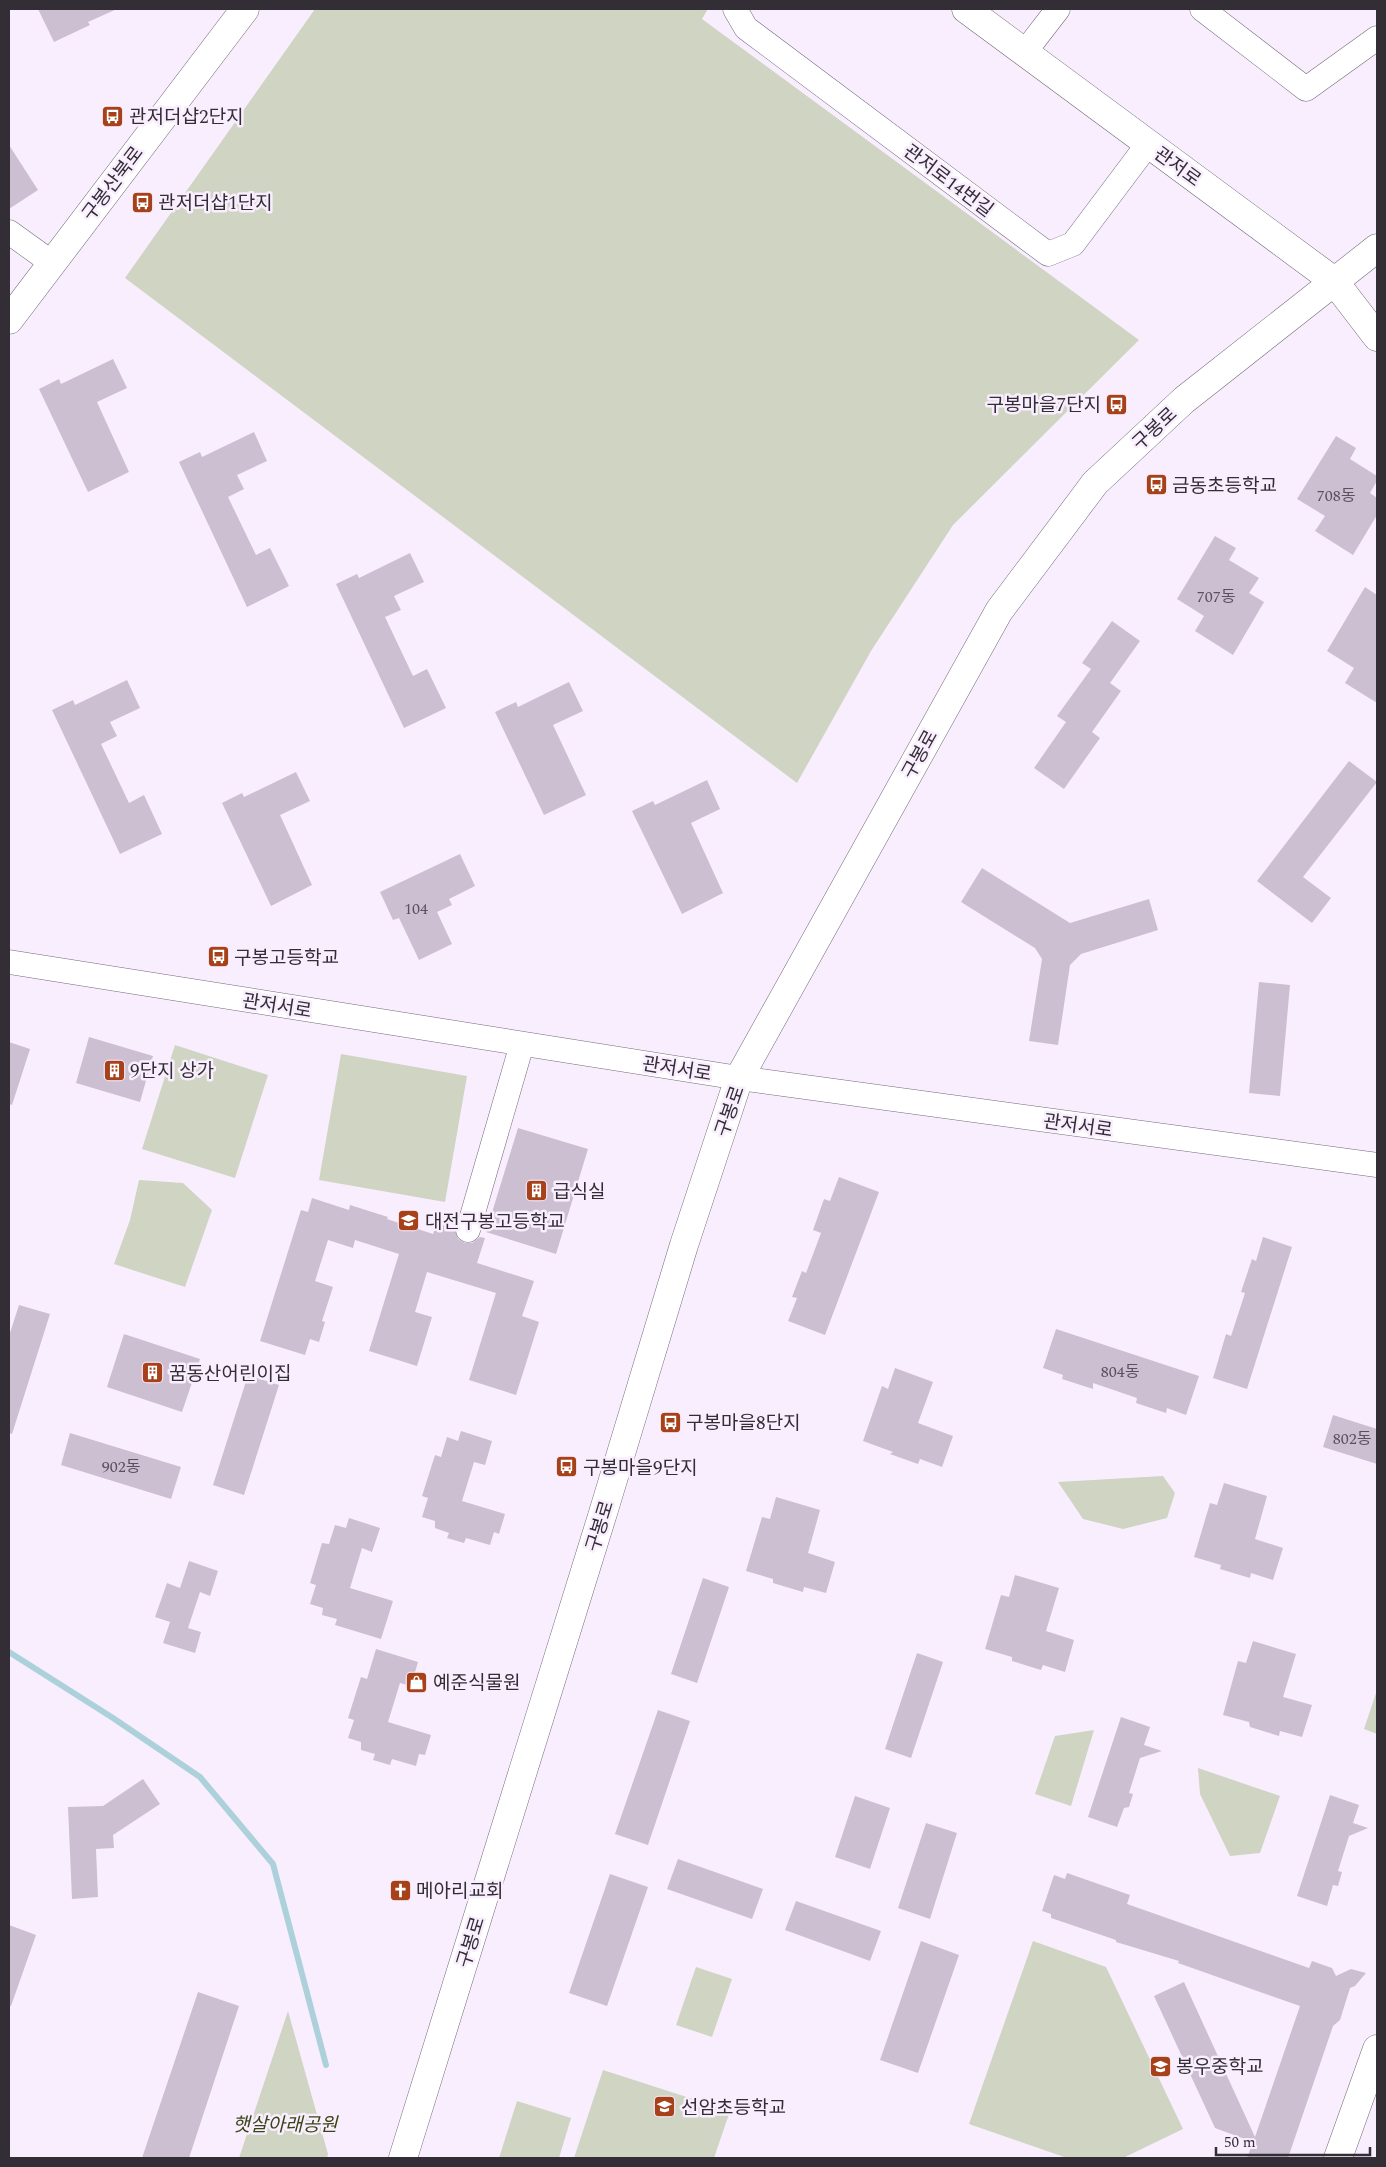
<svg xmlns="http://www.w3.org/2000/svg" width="1386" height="2167" font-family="Spectral,'Noto Sans KR',serif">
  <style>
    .green { fill: #cfd4c3 }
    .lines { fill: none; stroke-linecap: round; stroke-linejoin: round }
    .stream { stroke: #add1db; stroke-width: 6 }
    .building { fill: #ccbfd2 }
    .minor-casing { stroke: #75697a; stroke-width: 25 }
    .tertiary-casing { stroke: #75697a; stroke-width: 29 }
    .minor { stroke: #fff; stroke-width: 24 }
    .tertiary { stroke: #fff; stroke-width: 28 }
    .labels { text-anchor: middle; stroke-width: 5; stroke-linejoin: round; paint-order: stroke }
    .number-label { font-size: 16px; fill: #59525d }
    .poi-label { font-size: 19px; fill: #332e36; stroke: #f9eefe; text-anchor: start }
    .street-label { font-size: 19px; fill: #332e36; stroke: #f9eefe }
    .park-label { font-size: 19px; font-style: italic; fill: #3a4415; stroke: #f9eefe }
  </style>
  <rect width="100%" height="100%" fill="#f9eefe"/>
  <path class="green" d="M315,9H708L702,19L1139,340L953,525L871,651L797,783L125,278Z
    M175,1045L268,1075L235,1178L142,1149Z
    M341,1054L467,1076L445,1202L319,1180Z
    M139,1180L183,1183L212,1210L185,1287L114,1264L130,1220Z
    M1163,1476L1175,1493L1167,1518L1123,1529L1083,1519L1058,1482Z
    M1376,1693L1377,1694V1734L1364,1729Z
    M1094,1730L1071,1806L1035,1794L1055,1736Z
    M1198,1768L1280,1796L1260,1853L1230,1856L1200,1794Z
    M1033,1941L1106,1967L1183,2129L1123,2158H1067L969,2124Z
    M696,1967L732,1979L712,2037L676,2025Z
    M288,2011L328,2154L327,2158H239Z
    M603,2070L730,2111L714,2158H574Z
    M517,2101L571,2118L559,2158H499Z"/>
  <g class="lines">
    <path class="stream" d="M9,1652L113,1718L200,1777L273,1864L326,2065"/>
  </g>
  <path class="building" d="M38,9H117L88,22L90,25L54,42Z
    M9,145L38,190L9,209Z
    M113,359L127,388L97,402L129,472L88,492L39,389L59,379L61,384Z
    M254,432L267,461L237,475L244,489L228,497L256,555L270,548L289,586L247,607L179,462L200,452L202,457Z
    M1336,436L1356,448L1350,459L1377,476V481L1370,493L1377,498V515L1353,555L1315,531L1325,516L1297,499Z
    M1215,536L1236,548L1229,560L1259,578L1249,593L1264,602L1233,655L1195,631L1204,616L1177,599Z
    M410,553L424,582L394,596L401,610L385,617L413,676L427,669L446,708L404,728L336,584L357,574L359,578Z
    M1365,587L1377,595V703L1345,683L1354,668L1327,651Z
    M1112,621L1140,641L1110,683L1121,691L1092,732L1100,738L1064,789L1034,768L1066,722L1057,716L1091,669L1082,663Z
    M127,680L140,708L110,722L117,736L101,744L129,803L144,795L162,834L120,854L52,710L73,700L75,705Z
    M569,682L583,711L553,725L586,795L544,815L495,712L516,702L518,707Z
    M1349,761L1377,782L1303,877L1331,898L1312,923L1257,881Z
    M296,772L310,801L280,815L312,885L271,906L222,803L242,793L244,797Z
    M707,780L720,809L691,823L723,893L682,914L632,811L653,801L655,805Z
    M460,854L475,886L449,899L452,905L437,912L452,944L419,960L399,918L393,920L380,892Z
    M982,868L1070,923L1149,899L1158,930L1081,954L1070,965L1058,1045L1029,1041L1042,959L1035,948L961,902Z
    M1259,982L1290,985L1280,1096L1249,1093Z
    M89,1037L153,1056L140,1102L76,1083Z
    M9,1042L30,1049L12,1105L9,1104Z
    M518,1128L588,1149L556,1254L486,1232Z
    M839,1177L879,1192L825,1335L788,1321L797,1298L792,1297L802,1271L806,1273L821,1233L813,1230L824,1199L830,1201Z
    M312,1198L349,1210L350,1205L388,1217L387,1219L433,1234L437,1223L455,1229L458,1239L465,1243H472L480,1237L485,1238L477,1263L534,1281L522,1316L539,1322L516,1395L469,1380L496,1293L427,1272L415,1312L432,1317L417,1366L369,1351L399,1254L355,1240L353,1248L328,1240L315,1281L333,1287L322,1321L325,1322L319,1342L310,1339L305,1355L260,1341L301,1210L308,1212Z
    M1263,1237L1292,1247L1247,1389L1213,1378L1226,1334L1231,1336L1245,1293L1241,1292L1252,1259L1256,1261Z
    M19,1305L50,1314L12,1434L9,1433V1336Z
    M1056,1329L1199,1376L1186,1415L1167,1408L1166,1413L1136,1403L1137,1398L1093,1383V1389L1062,1379L1063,1375L1043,1368Z
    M124,1334L200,1359L182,1412L107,1387Z
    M895,1368L933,1382L918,1423L953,1436L942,1467L920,1459L918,1464L890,1454L893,1452L863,1441L882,1386L888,1389Z
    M248,1375L279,1385L244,1495L213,1485Z
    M1333,1415L1377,1429V1464L1323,1447Z
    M461,1431L492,1441L485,1465L474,1462L462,1501L505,1514L499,1534L494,1532L490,1545L466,1538L464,1543L447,1538L449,1533L435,1528V1521L422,1517L428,1498L422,1496L435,1455L441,1457L447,1437L458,1441Z
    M70,1433L181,1467L171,1499L61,1465Z
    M1224,1483L1267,1496L1255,1539L1283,1548L1273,1580L1251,1573L1250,1578L1220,1569L1221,1565L1194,1557L1210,1503L1217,1505Z
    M776,1497L820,1510L808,1553L835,1562L826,1593L804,1587L803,1592L773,1583V1579L746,1571L762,1517L770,1519Z
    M349,1518L380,1528L372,1552L362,1548L350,1588L393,1601L381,1639L335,1625L337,1619L322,1615L323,1608L310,1604L316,1585L310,1583L322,1543L329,1544L335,1525L346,1528Z
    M189,1561L218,1571L210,1596L200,1592L188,1628L201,1632L195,1653L163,1643L170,1622L155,1617L167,1583L180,1588Z
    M1015,1575L1059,1588L1046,1631L1074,1640L1065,1672L1043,1665L1041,1670L1012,1661V1657L985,1649L1001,1595L1009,1597Z
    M703,1578L729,1587L697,1683L671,1674Z
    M1253,1641L1296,1654L1283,1697L1312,1705L1302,1737L1280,1731L1279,1736L1250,1727L1249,1722L1223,1715L1238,1661L1246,1663Z
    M376,1649L418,1662L411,1686L400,1683L388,1722L431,1735L425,1755L419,1754L416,1766L392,1759L390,1765L373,1760L375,1754L361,1750V1742L348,1738L354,1720L348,1718L361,1677L367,1679Z
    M917,1653L943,1662L911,1758L885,1749Z
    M658,1710L690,1721L648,1845L615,1834Z
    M1121,1717L1150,1727L1144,1745L1162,1751L1140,1758L1129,1793L1133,1794L1129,1807L1124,1808L1117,1827L1088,1817Z
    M143,1779L160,1804L113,1835L114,1848L96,1849L98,1897L72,1899L68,1807L103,1806Z
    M1330,1795L1359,1805L1353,1823L1368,1828L1349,1836L1338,1871L1342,1872L1338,1886L1333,1885L1327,1906L1297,1896Z
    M855,1796L890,1808L870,1869L835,1857Z
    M926,1823L957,1833L930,1919L898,1908Z
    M678,1859L763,1889L752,1919L667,1889Z
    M1067,1873L1130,1895L1127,1904L1309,1968L1312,1961L1332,1968L1336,1976L1351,1969L1366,1973L1355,1986L1350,1988L1340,2020L1333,2026L1288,2158H1247L1253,2142L1215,2128L1154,1996L1184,1982L1255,2137L1300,2006L1178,1963L1179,1961L1116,1942V1940L1051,1918V1914L1042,1911L1054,1875L1065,1879Z
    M610,1874L648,1887L607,2006L569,1993Z
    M796,1901L881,1931L870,1961L785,1930Z
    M9,1925L36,1935L11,2006H9Z
    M921,1941L959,1955L918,2073L880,2060Z
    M198,1992L239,2006L189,2158H142Z"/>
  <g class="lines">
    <defs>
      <path id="minor" d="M735,9L746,28L1048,254L1073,244L1148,144
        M1202,9L1306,89L1377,38
        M1024,53L1058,9
        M9,232L52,263
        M9,962L739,1078L1377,1165
        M468,1230L522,1044"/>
      <path id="tertiary" d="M966,9L1334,281L1377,337
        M9,320L245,9
        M403,2158L603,1513L684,1245L739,1078L999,611L1095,483L1184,400L1377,248
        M1338,2158L1377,2049"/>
    </defs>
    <use href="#minor" class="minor-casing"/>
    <use href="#tertiary" class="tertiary-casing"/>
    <use href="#minor" class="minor"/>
    <use href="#tertiary" class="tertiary"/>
  </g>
  <defs>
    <symbol id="bus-square" viewBox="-11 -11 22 22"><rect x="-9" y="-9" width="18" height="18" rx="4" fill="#a7411a" stroke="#f9eefe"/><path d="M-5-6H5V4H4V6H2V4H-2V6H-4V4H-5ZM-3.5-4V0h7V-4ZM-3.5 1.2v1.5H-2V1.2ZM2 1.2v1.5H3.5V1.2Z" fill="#fff"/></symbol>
    <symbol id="building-square" viewBox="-11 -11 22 22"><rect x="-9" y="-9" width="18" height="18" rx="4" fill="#a7411a" stroke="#f9eefe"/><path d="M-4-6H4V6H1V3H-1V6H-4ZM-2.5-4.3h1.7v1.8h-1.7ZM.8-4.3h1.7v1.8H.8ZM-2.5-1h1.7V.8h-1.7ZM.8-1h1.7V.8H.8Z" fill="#fff"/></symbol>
    <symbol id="school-square" viewBox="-11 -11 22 22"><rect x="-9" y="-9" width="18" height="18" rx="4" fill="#a7411a" stroke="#f9eefe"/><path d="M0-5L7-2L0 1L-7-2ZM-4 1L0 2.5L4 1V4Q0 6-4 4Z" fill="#fff"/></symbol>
    <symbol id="shop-square" viewBox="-11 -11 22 22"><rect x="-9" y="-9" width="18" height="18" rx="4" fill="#a7411a" stroke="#f9eefe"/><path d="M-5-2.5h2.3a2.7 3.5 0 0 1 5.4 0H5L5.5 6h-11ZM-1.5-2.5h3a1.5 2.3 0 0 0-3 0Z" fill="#fff"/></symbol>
    <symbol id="church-square" viewBox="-11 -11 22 22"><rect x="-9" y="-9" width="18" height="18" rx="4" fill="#a7411a" stroke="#f9eefe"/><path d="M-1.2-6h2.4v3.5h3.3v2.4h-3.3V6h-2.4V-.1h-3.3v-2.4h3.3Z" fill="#fff"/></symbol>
  </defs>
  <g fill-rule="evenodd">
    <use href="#bus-square" x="100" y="104" width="25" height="25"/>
    <use href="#bus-square" x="130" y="190" width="25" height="25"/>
    <use href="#bus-square" x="1104" y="392" width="25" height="25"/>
    <use href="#bus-square" x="1144" y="472" width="25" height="25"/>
    <use href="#bus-square" x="206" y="944" width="25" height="25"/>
    <use href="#building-square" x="102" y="1058" width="25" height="25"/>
    <use href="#building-square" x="524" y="1178" width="25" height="25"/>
    <use href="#school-square" x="396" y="1208" width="25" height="25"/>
    <use href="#building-square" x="140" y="1360" width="25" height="25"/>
    <use href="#bus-square" x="658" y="1410" width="25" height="25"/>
    <use href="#bus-square" x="554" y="1454" width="25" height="25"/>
    <use href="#shop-square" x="404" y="1670" width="25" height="25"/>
    <use href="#church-square" x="388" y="1878" width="25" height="25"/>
    <use href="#school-square" x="1148" y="2054" width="25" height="25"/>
    <use href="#school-square" x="652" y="2094" width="25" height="25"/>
  </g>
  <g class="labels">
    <g class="number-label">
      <text x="1336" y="501">708동</text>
      <text x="1216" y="602">707동</text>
      <text x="416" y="914">104</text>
      <text x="1120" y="1377">804동</text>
      <text x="1352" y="1444">802동</text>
      <text x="121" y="1472">902동</text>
    </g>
    <g class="poi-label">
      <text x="129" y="123">관저더샵2단지</text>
      <text x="158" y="209">관저더샵1단지</text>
      <text x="1101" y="411" text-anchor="end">구봉마을7단지</text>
      <text x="1172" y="492">금동초등학교</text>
      <text x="234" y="964">구봉고등학교</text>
      <text x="130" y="1077">9단지 상가</text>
      <text x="553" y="1198">급식실</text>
      <text x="425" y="1228">대전구봉고등학교</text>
      <text x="169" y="1380">꿈동산어린이집</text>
      <text x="686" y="1429">구봉마을8단지</text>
      <text x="583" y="1474">구봉마을9단지</text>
      <text x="433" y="1689">예준식물원</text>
      <text x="416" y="1897">메아리교회</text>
      <text x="1176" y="2073">봉우중학교</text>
      <text x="681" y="2114">선암초등학교</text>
    </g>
    <g class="street-label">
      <text transform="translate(1178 166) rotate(36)" y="7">관저로</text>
      <text transform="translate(949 180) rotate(37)" y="7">관저로14번길</text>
      <text transform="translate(112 183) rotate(-53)" y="7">구봉산북로</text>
      <text transform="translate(1154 428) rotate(-43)" y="7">구봉로</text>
      <text transform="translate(919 754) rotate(-61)" y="7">구봉로</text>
      <text transform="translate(277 1005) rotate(9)" y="7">관저서로</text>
      <text transform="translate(677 1068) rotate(9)" y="7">관저서로</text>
      <text transform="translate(729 1111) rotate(-71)" y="7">구봉로</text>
      <text transform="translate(1078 1125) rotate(8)" y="7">관저서로</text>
      <text transform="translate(599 1526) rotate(-73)" y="7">구봉로</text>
      <text transform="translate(470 1942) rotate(-73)" y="7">구봉로</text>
    </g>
    <g class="park-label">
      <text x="285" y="2131">햇살아래공원</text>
    </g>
  </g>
  <rect width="1386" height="2167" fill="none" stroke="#332e36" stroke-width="20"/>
  <path d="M1216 2147v8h154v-8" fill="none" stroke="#332e36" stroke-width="2.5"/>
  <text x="1224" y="2147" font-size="15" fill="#332e36" stroke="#f9eefe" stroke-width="4" paint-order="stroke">50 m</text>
</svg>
